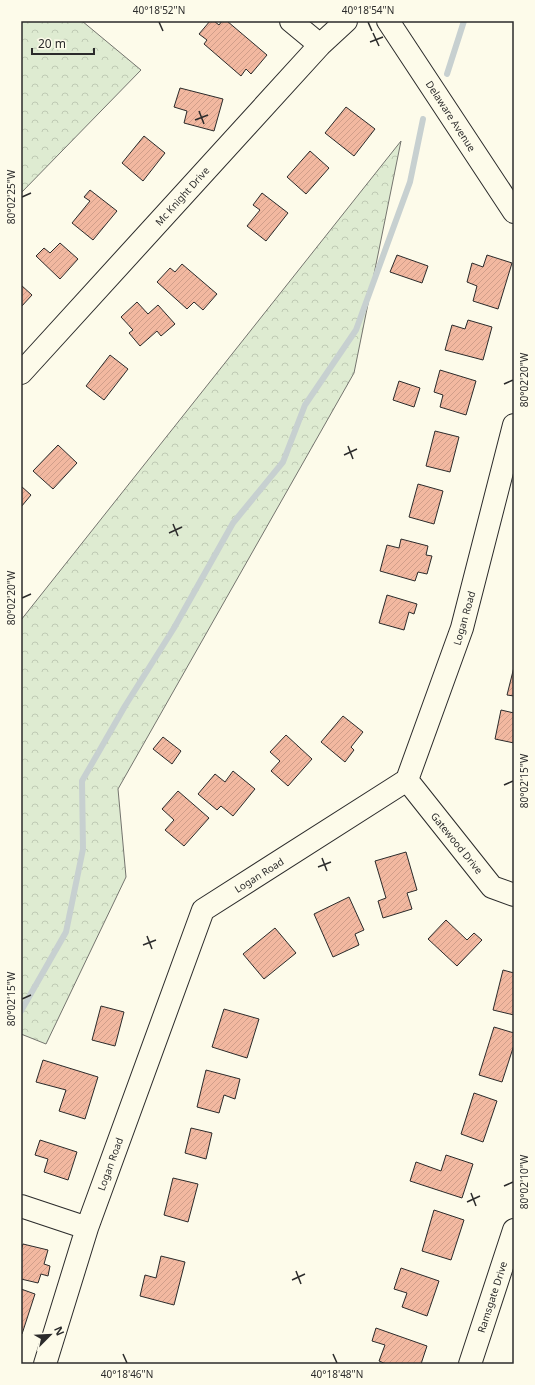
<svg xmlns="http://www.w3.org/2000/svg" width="535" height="1385" font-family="'Noto Sans',sans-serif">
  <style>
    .forest { fill: url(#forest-crowns); stroke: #74746e }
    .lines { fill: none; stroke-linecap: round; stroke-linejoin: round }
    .stream { stroke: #c7d0d0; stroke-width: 6 }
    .building { fill: url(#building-hatch); stroke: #2b2b2b }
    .minor-casing { stroke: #2b2b2b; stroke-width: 24 }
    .minor { stroke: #fdfbea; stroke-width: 22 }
    .ticks { fill: none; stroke: #2b2b2b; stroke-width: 1.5 }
    .labels { text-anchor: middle; stroke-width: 3; stroke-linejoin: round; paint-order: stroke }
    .street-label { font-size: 10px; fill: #2b2b2b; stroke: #fdfbea }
    .neatline { fill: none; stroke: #2b2b2b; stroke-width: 1.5 }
    .ticks-label { font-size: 10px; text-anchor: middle; fill: #2b2b2b }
  </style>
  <defs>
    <pattern id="forest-crowns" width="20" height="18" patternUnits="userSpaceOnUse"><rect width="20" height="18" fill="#deebd1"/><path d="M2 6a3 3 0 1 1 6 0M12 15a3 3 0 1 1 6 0" fill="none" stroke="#bfcab4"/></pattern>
    <pattern id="building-hatch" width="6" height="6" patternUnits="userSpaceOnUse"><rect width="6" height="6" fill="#f2b8a0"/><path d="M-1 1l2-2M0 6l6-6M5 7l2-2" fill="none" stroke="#d09e8a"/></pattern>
  </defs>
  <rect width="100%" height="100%" fill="#fdfbea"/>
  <path class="forest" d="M21,21H82L141,70L21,193Z
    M401,141L354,373L118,789L126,877L46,1044L21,1034V620Z"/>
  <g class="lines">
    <path class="stream" d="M447,74L464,21
      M21,1011L66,932L83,849L82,781L125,706L174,628L233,523L283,462L305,405L356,330L410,182L423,119"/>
  </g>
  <path class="building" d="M210,21H214L219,25L222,21H227L267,55L251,74L246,69L241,76L204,44L207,40L199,34Z
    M180,88L223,99L214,131L184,123L187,111L174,107Z
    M346,107L375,129L354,156L325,133Z
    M144,136L165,153L143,181L122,163Z
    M310,151L329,168L306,194L287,177Z
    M90,190L117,211L93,240L72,223L90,201L84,197Z
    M262,193L288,213L266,241L247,226L260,210L253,205Z
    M60,243L78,259L60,279L36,256L44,248L50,253Z
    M397,255L428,266L422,283L390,272Z
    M487,255L512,263L498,309L473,301L477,286L467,282L472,263L483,267Z
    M182,264L217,294L203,310L194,302L187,309L157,282L170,268L175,272Z
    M21,285L32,295L21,307Z
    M137,302L148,314L158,305L175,324L161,336L157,331L140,346L129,333L133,330L121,317Z
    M468,320L492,327L483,360L445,350L452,325L465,329Z
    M110,355L128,369L104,400L86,386Z
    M440,370L476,381L466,415L440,407L443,395L434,392Z
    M399,381L420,388L414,407L393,400Z
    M435,431L459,437L450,472L426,466Z
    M58,445L77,463L53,489L33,471Z
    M418,484L443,491L434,524L409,517Z
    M21,486L31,495L21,507Z
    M401,539L428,546L426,555L432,556L427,574L418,572L415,581L380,571L387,545L399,548Z
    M387,595L417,604L414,614L409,612L404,630L379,623Z
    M514,667V696L507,695Z
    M501,710L514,713V743L495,739Z
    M343,716L363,732L351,747L354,750L345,762L321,742Z
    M286,735L312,759L288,786L271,771L280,761L270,752Z
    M163,737L181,751L172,764L153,749Z
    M233,771L255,789L233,816L221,806L217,810L198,794L215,774L225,782Z
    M178,791L209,818L184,846L165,830L174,820L162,809Z
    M406,852L417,890L407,893L412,909L383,918L378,901L386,898L375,861Z
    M349,897L364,930L355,934L359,945L333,957L314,914Z
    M446,920L467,940L474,933L482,940L457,966L428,939Z
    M275,928L296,953L264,979L243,954Z
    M503,970L514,973V1015L493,1010Z
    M101,1006L124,1012L115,1046L92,1040Z
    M224,1009L259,1019L247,1058L212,1047Z
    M494,1027L514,1033V1045L502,1082L479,1075Z
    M43,1060L98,1077L85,1119L59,1111L66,1090L36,1082Z
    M206,1070L240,1079L235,1099L224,1095L219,1113L197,1107Z
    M474,1093L497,1101L483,1142L461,1134Z
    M191,1128L212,1133L206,1159L185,1153Z
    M40,1140L77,1152L68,1180L44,1172L48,1159L35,1155Z
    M446,1155L473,1164L462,1198L410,1181L416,1162L441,1171Z
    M173,1178L198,1184L188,1222L164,1215Z
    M434,1210L464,1220L451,1260L422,1251Z
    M23,1244L48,1250L44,1264L50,1266L48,1276L41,1274L38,1283L21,1279V1250Z
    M161,1256L185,1262L174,1305L140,1296L145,1275L156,1278Z
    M401,1268L439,1281L427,1316L402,1307L407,1293L394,1289Z
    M21,1289L35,1294L22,1334H21Z
    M376,1328L427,1346L421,1364H386L379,1361L385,1345L372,1341Z"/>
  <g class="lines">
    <defs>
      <path id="minor" d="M291,21L320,45
        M388,21L514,212
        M21,373L320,45L346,21
        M407,780L492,887L514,895
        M21,1206L87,1228
        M45,1364L87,1228L203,910L407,780L462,628L514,425
        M470,1364L514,1230"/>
    </defs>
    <use href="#minor" class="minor-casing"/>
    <use href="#minor" class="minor"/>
  </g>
  <path class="ticks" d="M159,22L163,31M368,22L372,31M373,33L379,46M370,42L383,37M199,111L204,124M195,120L208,115M22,197L31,193M504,384L513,380M348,446L353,459M344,455L357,449M173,524L178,536M169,533L182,527M22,598L31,594M504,785L513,781M322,858L327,871M318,867L331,862M147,936L152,949M143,945L156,940M22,999L31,995M504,1186L513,1182M471,1193L476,1206M467,1202L480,1196M296,1271L301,1284M292,1280L305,1274M123,1354L127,1363M333,1354L337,1363"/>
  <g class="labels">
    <g class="street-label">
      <text transform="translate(451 116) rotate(57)" y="4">Delaware Avenue</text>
      <text transform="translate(182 196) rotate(-48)" y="4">Mc Knight Drive</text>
      <text transform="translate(464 618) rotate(-74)" y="4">Logan Road</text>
      <text transform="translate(457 843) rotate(51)" y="4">Gatewood Drive</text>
      <text transform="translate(259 875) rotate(-32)" y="4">Logan Road</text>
      <text transform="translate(110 1164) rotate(-70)" y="4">Logan Road</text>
      <text transform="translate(492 1297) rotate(-72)" y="4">Ramsgate Drive</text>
    </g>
  </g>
  <rect width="535" height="1385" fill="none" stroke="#fdfbea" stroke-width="44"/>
  <g transform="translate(50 1335) rotate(66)" stroke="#fdfbea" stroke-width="3" paint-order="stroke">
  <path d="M0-3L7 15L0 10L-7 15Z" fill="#2b2b2b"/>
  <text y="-6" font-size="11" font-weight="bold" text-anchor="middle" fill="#2b2b2b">N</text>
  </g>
  <path d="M32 48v6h62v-6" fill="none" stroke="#2b2b2b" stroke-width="2"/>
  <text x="38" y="48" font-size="12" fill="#2b2b2b" stroke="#fdfbea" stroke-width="3" paint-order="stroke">20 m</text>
  <rect x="22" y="22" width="491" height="1341" class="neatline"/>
  <g class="ticks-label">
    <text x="159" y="14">40°18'52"N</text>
    <text x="368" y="14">40°18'54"N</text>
    <text transform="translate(11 197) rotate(-90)" y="4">80°02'25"W</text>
    <text transform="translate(524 380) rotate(-90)" y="4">80°02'20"W</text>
    <text transform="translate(11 598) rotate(-90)" y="4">80°02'20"W</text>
    <text transform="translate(524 781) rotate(-90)" y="4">80°02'15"W</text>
    <text transform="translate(11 999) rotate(-90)" y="4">80°02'15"W</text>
    <text transform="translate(524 1182) rotate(-90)" y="4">80°02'10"W</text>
    <text x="127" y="1378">40°18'46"N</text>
    <text x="337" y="1378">40°18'48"N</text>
  </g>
</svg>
